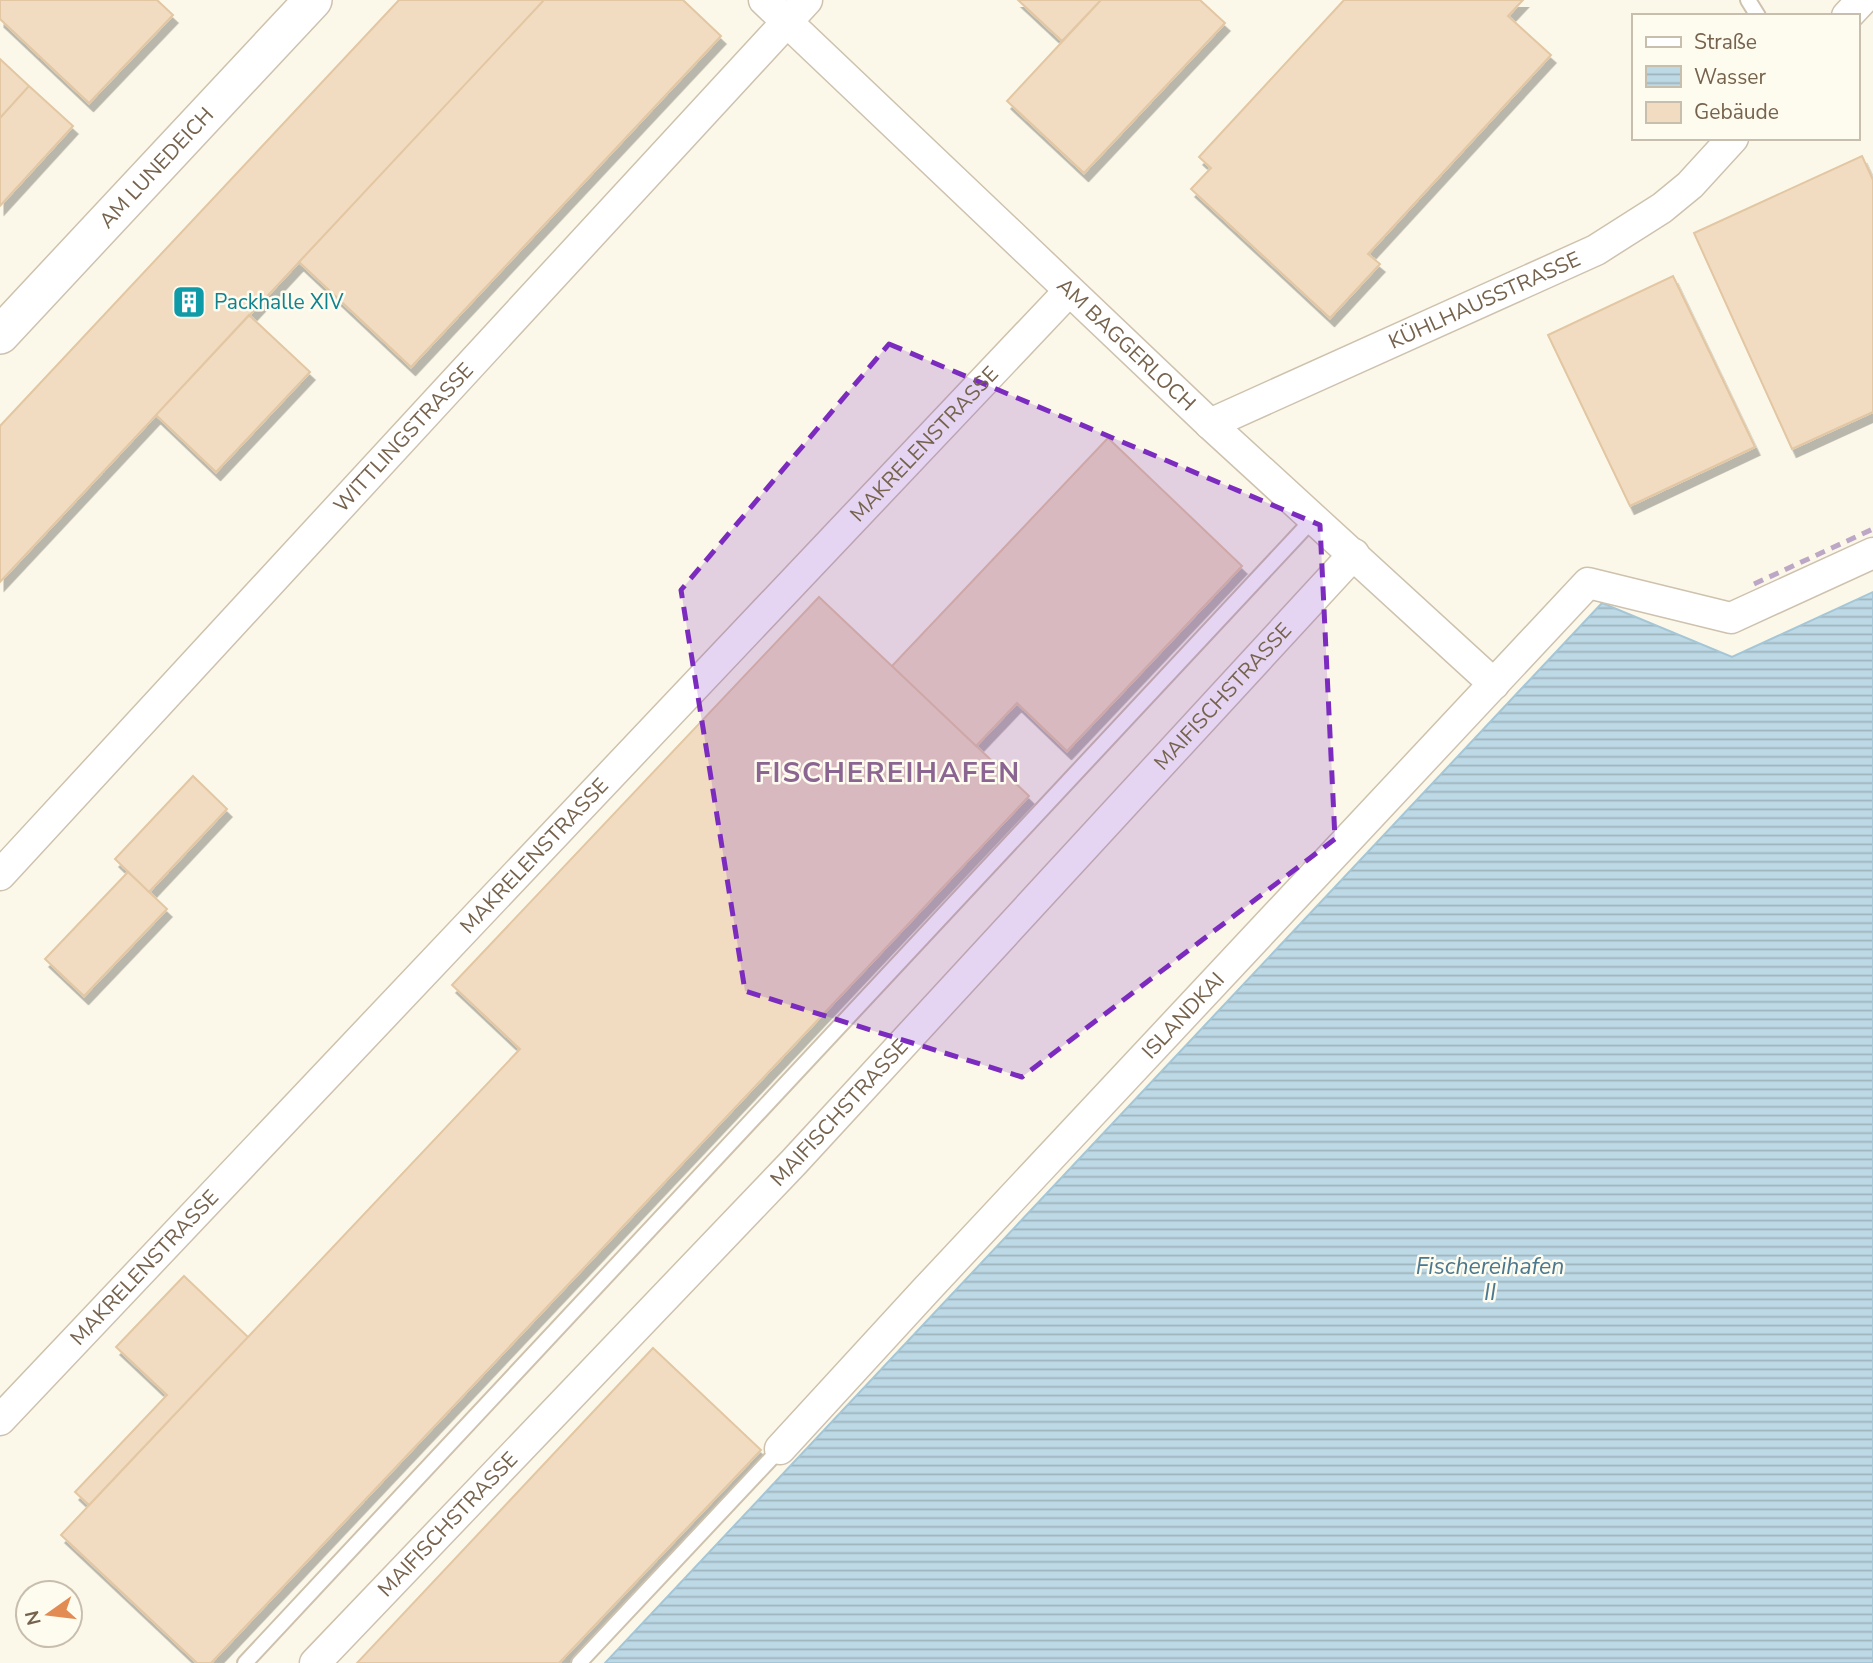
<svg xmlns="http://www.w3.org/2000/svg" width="1873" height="1663" font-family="'Nunito Sans',sans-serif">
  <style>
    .water { fill: url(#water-rules); stroke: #a4c6d7; stroke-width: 2 }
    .building { fill: #f1dcc1; stroke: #e3c6a2; stroke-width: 2; filter: url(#shadow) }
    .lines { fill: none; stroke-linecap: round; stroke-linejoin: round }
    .service-casing { stroke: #cec2af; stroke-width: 18 }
    .minor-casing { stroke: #cec2af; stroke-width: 33 }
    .tertiary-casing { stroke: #cec2af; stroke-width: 40 }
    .service { stroke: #fff; stroke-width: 14 }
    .minor { stroke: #fff; stroke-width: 30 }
    .tertiary { stroke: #fff; stroke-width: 37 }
    .rail { stroke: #bda7c6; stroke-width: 5; stroke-dasharray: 10 7; stroke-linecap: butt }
    .marked { fill: #7b2cbf; fill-opacity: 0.2; stroke: #7b2cbf; stroke-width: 5; stroke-dasharray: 14 9; stroke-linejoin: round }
    .labels { text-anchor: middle; stroke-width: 5; stroke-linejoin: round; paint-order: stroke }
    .street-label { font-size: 21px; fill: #76634d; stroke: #fefbef }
    .culture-label { font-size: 21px; fill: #0d838f; stroke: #fefbef; text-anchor: start }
    .water-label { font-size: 23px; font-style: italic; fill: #4a7890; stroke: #fefbef }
    .district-label { font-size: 28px; font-weight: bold; letter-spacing: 2px; fill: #8b6592; stroke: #fefbef }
  </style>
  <defs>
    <pattern id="water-rules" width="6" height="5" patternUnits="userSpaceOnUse" patternTransform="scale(1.75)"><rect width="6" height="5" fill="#bdd9e6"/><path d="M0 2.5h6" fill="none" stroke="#9eb4bd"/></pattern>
    <filter id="shadow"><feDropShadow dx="4.5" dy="8" stdDeviation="0" flood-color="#0004"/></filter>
  </defs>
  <rect width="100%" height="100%" fill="#fcf8e9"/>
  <path class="water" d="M1873,592V1663H605L1602,603L1732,657Z"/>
  <path class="building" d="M0,0H157L173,15L89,103L0,19Z
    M399,0H544L0,582V426Z
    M544,0H683L721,36L411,367L299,262Z
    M1018,0H1101L1062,41Z
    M1101,0H1200L1225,23L1084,173L1007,101Z
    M1344,0H1523L1508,16L1551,55L1368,254L1380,264L1330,318L1191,189L1211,168L1199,157Z
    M0,59L29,86L0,118Z
    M29,86L73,126L0,206V118Z
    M1862,156L1873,180V412L1792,449L1694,233Z
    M1673,276L1755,447L1630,506L1548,335Z
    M249,315L310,372L216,472L156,415Z
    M1108,438L1242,566L1067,751L1017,703L976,746L892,666Z
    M819,597L1029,796L211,1663H197L61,1535L520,1049L452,985Z
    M193,776L227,809L149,892L115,859Z
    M128,872L167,909L84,996L45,959Z
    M184,1276L248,1337L89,1505L75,1492L167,1395L116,1347Z
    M653,1348L761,1450L559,1663H357Z"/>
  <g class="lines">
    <defs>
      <path id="service" d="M1748,0L1758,16
        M245,1663L1314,518
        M579,1663L780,1449"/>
      <g id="minor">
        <path id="s1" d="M764,0L1210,424L1494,684"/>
        <path d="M1847,16L1862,0"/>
        <path id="s2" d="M1210,424L1596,250L1662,208L1690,185L1733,138"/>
        <path id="s3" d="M0,875L807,0"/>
        <path id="s4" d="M0,1420L1069,291"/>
        <path id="s5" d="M780,1449L927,1289L1588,583L1731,618L1873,553"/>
        <path id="s6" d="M315,1663L794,1162L1354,554"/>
      </g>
      <g id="tertiary">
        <path id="s7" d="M0,335L313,0"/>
      </g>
    </defs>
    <use href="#service" class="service-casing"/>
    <use href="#minor" class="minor-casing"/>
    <use href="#tertiary" class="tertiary-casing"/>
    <use href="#service" class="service"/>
    <use href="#minor" class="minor"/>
    <use href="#tertiary" class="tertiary"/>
    <path class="rail" d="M1754,584L1873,529"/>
  </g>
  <path class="marked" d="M889,344L1320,525L1335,839L1022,1077L745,991L681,590Z"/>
  <defs>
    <symbol id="building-square" viewBox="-11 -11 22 22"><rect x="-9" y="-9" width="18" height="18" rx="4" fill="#0f9aa8" stroke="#fefbef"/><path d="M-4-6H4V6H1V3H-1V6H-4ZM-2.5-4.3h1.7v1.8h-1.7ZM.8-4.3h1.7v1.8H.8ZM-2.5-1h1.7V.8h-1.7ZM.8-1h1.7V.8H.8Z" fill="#fff"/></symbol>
  </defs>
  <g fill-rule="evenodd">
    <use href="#building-square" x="170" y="283" width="38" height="38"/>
  </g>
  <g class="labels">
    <g class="street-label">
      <text dy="7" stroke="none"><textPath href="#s7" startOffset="229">AM LUNEDEICH</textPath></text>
      <text dy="7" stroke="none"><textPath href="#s2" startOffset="301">KÜHLHAUSSTRASSE</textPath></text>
      <text dy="7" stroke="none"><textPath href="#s1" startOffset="500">AM BAGGERLOCH</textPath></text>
      <text dy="7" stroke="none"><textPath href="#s3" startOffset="595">WITTLINGSTRASSE</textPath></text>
      <text dy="7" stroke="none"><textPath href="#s4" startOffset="1344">MAKRELENSTRASSE</textPath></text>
      <text dy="7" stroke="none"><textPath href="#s6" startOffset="1326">MAIFISCHSTRASSE</textPath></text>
      <text dy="7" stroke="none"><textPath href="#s4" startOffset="777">MAKRELENSTRASSE</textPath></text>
      <text dy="7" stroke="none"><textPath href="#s5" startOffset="592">ISLANDKAI</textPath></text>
      <text dy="7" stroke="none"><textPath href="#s6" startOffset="760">MAIFISCHSTRASSE</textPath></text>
      <text dy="7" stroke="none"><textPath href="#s4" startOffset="210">MAKRELENSTRASSE</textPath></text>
      <text dy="7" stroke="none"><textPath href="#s6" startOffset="192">MAIFISCHSTRASSE</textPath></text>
    </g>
    <g class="culture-label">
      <text x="214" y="309">Packhalle XIV</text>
    </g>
    <g class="water-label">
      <text x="1490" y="1274">Fischereihafen<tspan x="1490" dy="26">II</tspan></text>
    </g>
    <g class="district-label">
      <text x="888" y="782">FISCHEREIHAFEN</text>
    </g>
  </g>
  <rect x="1632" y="14" width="228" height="126" fill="#fefbef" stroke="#c8beae" stroke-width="2"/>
  <rect x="1646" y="37" width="35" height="10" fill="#ffffff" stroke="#c8beae" stroke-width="2"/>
  <text x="1694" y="49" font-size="21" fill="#76634d">Straße</text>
  <rect x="1646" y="66" width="35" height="21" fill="url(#water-rules)" stroke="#c8beae" stroke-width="2"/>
  <text x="1694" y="84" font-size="21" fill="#76634d">Wasser</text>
  <rect x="1646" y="102" width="35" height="21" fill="#f1dcc1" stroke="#c8beae" stroke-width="2"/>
  <text x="1694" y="119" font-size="21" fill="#76634d">Gebäude</text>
  <g transform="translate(49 1614) rotate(256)"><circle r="33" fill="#fefbef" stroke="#c8beae" stroke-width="2"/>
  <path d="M0-5L12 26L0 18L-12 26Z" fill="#e28b52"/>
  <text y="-10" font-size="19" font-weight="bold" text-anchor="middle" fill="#76634d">N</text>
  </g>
</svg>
